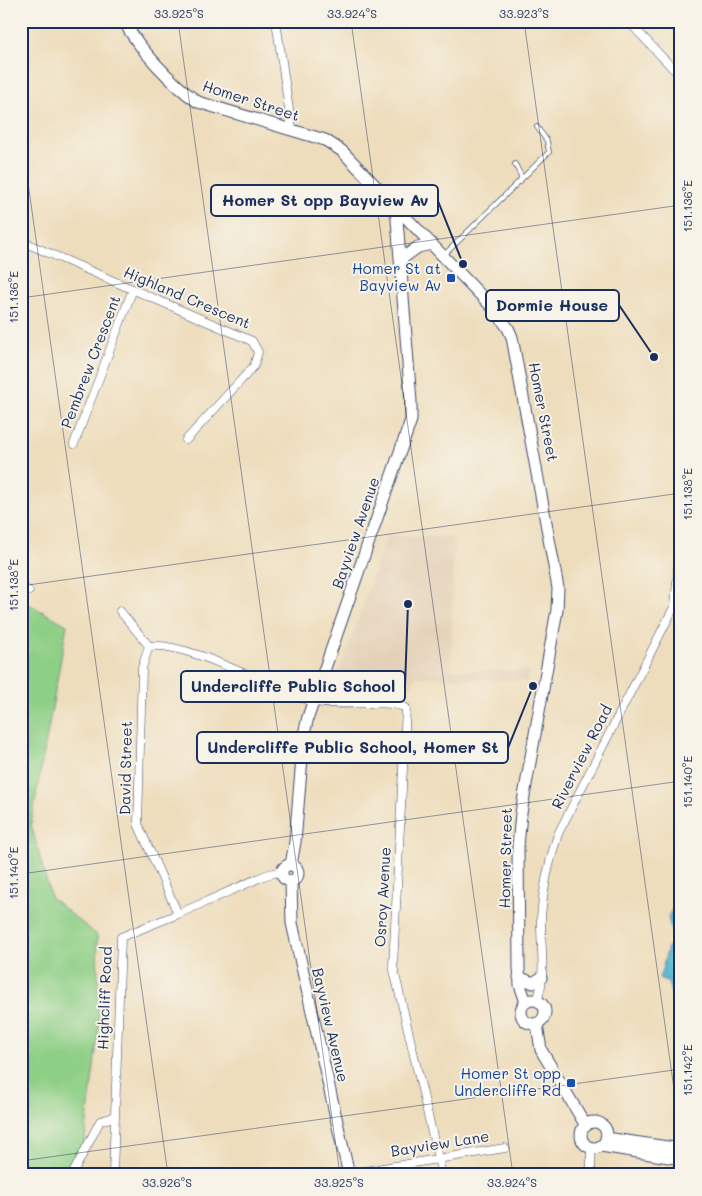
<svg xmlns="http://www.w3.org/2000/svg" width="702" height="1196" font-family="Mali,sans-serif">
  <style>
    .built { fill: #e4d0b6 }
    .park { fill: #8ecf86; stroke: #547f72 }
    .water { fill: #51b6d0; stroke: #367297 }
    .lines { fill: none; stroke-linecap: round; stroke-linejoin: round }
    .service-casing { stroke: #3b496c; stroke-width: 5.5 }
    .minor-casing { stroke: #3b496c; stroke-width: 9 }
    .secondary-casing { stroke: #3b496c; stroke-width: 13 }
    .service { stroke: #fff; stroke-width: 4 }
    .minor { stroke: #fff; stroke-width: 8 }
    .secondary { stroke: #fff; stroke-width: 11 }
    .ticks { fill: none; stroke: #1b2f5e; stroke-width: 1; stroke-opacity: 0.45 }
    .transit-dot { fill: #1a4fb4; stroke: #f7f3e8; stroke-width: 2 }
    .labels { text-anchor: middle; stroke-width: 4; stroke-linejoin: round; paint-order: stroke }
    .street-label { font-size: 15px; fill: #1b2f5e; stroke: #f7f3e8 }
    .transit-label { font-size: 15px; fill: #164399; stroke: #f7f3e8; text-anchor: end }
    .leader { fill: none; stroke: #1b2f5e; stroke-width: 2 }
    .callout-dot { fill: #1b2f5e; stroke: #f7f3e8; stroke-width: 2 }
    .callout { fill: #f7f3e8; stroke: #1b2f5e; stroke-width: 2 }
    .callout-label { font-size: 16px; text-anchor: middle; font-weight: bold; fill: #1b2f5e }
    .neatline { fill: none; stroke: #1b2f5e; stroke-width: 2 }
    .ticks-label { font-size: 12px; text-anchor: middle; fill: #1b2f5e }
  </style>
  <rect width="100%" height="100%" fill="#f7f3e8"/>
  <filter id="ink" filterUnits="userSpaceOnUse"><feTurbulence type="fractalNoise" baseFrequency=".02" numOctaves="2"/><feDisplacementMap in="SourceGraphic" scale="10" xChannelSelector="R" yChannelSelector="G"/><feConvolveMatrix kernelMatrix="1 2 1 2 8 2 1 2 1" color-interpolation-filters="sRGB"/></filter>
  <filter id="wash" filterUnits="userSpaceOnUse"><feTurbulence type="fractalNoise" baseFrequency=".0096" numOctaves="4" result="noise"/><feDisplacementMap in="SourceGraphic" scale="20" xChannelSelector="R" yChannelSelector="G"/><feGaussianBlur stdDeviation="1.12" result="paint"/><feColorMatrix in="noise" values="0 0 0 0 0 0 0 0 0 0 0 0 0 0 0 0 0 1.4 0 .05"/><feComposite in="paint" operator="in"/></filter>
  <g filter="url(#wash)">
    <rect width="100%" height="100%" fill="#eeddbc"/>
    <path class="built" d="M387,536L454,537L451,670L529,671L527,681L416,677L403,700L330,699Z"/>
    <path class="park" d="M21,600L67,625L31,824L51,898L97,935L99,1027L83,1154L56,1175H21Z"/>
    <path class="water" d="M681,876V1054L676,1038L680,1027L668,982L659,978C665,965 664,950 673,939L668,917L675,904L672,884Z"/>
  </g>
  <g filter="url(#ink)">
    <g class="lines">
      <defs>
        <path id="service" d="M515,164L521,176L520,182
          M444,255L549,152L547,141L537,127"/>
        <path id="minor" d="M276,21L292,130
          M628,21L681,77
          M21,241L252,341L258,352L254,366L186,440
          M74,444L133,289
          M21,587L29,591
          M120,611L149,646C188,641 270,689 311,701C333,708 388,698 406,708L393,966L442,1175
          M149,646L142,668L138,824L178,914
          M537,1001C547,975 540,944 541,917C543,888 549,861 558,834L675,605L681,534
          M72,1175L100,1121L114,1117
          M113,1175L121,937L178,914L266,875L282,871
          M340,1175L505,1148
          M591,1175V1148"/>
        <path id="secondary" d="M124,21C138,48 173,85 198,102L325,140L342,151L494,309L508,328L512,337L558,588L557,610L521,813L518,847L519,967L520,985L526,1002
          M400,260L418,247L432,244
          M282 873a8 8 0 1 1 16 0a8 8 0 1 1-16 0Z
          M291,865L295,842L304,734L308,717L411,420V402L396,206
          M291,881L292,923L349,1175
          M519,977L533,983L541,978
          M521 1012a12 12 0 1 1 24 0a12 12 0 1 1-24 0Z
          M537,1024L541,1050L586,1126
          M581 1135a13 13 0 1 1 26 0a13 13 0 1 1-26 0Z
          M606,1138L681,1149
          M601,1146L681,1159"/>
      </defs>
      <use href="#service" class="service-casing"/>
      <use href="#minor" class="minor-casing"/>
      <use href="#secondary" class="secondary-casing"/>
      <use href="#service" class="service"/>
      <use href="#minor" class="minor"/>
      <use href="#secondary" class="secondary"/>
    </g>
  </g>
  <path class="ticks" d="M178,21L340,1175M351,21L513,1175M524,21L681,1139M21,133L168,1175M21,298L681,205M21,586L681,493M21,874L681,781M21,1161L681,1069"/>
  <g class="transit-dot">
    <rect x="446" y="273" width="10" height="10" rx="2.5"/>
    <rect x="566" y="1078" width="10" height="10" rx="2.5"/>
  </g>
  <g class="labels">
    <g class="street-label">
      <text transform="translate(251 101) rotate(18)" y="5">Homer Street</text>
      <text transform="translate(187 298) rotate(23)" y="5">Highland Crescent</text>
      <text transform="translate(91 362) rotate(-69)" y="5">Pembrew Crescent</text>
      <text transform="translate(543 412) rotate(79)" y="5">Homer Street</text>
      <text transform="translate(356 533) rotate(-71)" y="5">Bayview Avenue</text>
      <text transform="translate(582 757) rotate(-63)" y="5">Riverview Road</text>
      <text transform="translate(126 768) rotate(-89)" y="5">David Street</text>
      <text transform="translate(506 858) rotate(-89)" y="5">Homer Street</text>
      <text transform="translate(383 897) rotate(-87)" y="5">Osroy Avenue</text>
      <text transform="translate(105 998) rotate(-88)" y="5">Highcliff Road</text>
      <text transform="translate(330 1025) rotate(77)" y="5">Bayview Avenue</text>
      <text transform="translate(440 1144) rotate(-9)" y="5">Bayview Lane</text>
    </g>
    <g class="transit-label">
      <text x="441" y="274">Homer St at<tspan x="441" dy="17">Bayview Av</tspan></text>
      <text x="561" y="1079">Homer St opp<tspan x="561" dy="17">Undercliffe Rd</tspan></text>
    </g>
  </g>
  <path class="leader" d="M463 264L438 201M654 357L619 305M408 604L405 686M533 686L508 748"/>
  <g class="callout-dot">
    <circle cx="463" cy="264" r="5"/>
    <circle cx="654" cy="357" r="5"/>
    <circle cx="408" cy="604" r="5"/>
    <circle cx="533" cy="686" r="5"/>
  </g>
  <g class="callout">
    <rect x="211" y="185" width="227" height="31" rx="5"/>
    <rect x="486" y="290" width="133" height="31" rx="5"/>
    <rect x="181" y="671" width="224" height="31" rx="5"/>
    <rect x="197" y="732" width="311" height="31" rx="5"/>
  </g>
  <g class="callout-label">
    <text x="325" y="206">Homer St opp Bayview Av</text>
    <text x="552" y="311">Dormie House</text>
    <text x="293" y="692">Undercliffe Public School</text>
    <text x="353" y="753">Undercliffe Public School, Homer St</text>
  </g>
  <rect width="702" height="1196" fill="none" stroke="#f7f3e8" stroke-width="55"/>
  <rect x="28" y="28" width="646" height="1140" class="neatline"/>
  <g class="ticks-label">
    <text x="179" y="18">33.925°S</text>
    <text x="352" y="18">33.924°S</text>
    <text x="524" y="18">33.923°S</text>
    <text transform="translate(688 206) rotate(-90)" y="4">151.136°E</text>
    <text transform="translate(14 297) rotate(-90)" y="4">151.136°E</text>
    <text transform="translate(688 494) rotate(-90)" y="4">151.138°E</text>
    <text transform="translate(14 585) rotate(-90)" y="4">151.138°E</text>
    <text transform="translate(688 782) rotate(-90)" y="4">151.140°E</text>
    <text transform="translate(14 873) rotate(-90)" y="4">151.140°E</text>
    <text transform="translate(688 1070) rotate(-90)" y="4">151.142°E</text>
    <text x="167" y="1187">33.926°S</text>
    <text x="339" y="1187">33.925°S</text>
    <text x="512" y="1187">33.924°S</text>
  </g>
</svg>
